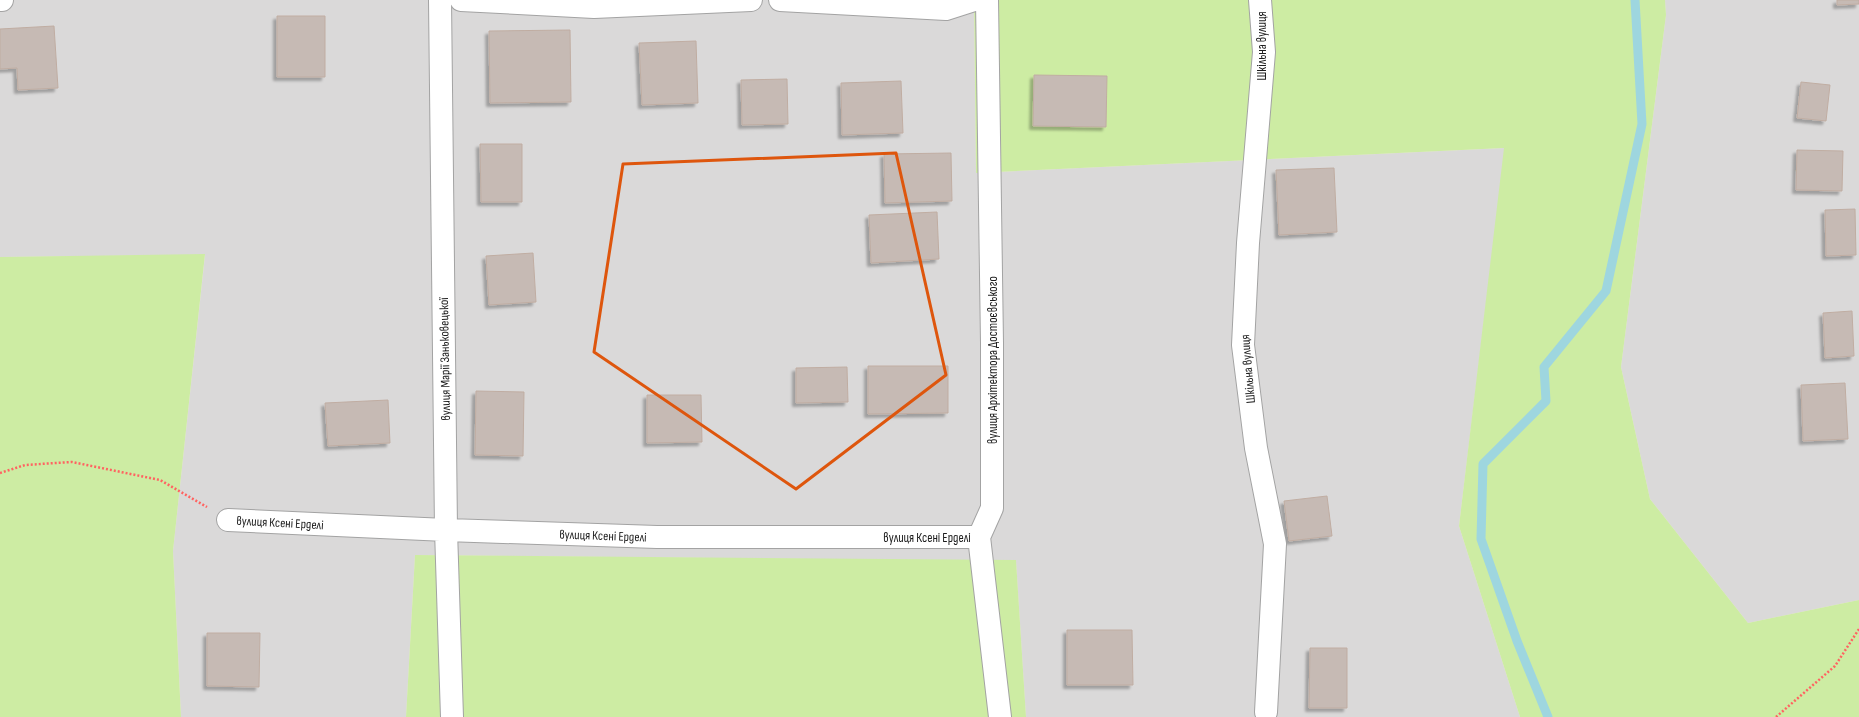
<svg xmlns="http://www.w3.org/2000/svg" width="1859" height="717" font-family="'Sofia Sans Condensed',sans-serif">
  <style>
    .residential { fill: #dad9d9 }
    .grass { fill: #cdeca3 }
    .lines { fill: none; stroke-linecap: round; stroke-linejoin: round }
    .stream { stroke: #9ed6df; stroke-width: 9 }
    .building { fill: #c6bab4; stroke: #c0ada2; filter: url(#shadow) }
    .street-casing { stroke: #a3a3a3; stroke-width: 24 }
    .path { stroke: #ff6361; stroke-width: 2.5; stroke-dasharray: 2 2; stroke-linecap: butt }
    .street { stroke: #fff; stroke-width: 22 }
    .marked { fill: none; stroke: #de560d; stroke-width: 3; stroke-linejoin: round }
    .labels { text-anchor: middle; stroke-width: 3.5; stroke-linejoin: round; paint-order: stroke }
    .street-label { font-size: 13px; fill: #1c1c1c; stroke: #fff }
  </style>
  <defs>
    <filter id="shadow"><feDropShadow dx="-3.5" dy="3.5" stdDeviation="1" flood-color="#0004"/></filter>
  </defs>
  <rect width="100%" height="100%" fill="#eee8e1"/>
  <path class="residential" d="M0,0H974L976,173L1505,148L1459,526L1520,717H1026L1016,561L415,555L406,717H181L173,551L205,255L0,257Z
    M1665,0H1859V600L1748,623L1650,499L1621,367L1666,15Z"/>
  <path class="grass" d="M974,0H1665L1666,15L1621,367L1650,499L1748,623L1859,600V717H1520L1459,526L1504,148L976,173Z
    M205,254L173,551L181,717H0V257Z
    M415,555L1016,560L1026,717H406Z"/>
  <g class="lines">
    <path class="stream" d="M1548,717L1517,641L1481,539L1483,464L1546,401L1544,367L1606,291L1642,124L1635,0"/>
  </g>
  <path class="building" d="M1837,0H1859V4L1837,5Z
    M277,16H325V77H277Z
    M54,26L58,88L18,90L17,68L0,69V29Z
    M570,30L571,102L490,103L489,31Z
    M696,41L698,103L642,105L639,43Z
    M1034,75L1107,76L1106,127L1033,126Z
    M787,79L788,124L742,125L741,80Z
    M901,81L903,133L842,135L841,83Z
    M1801,82L1830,85L1826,121L1797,118Z
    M480,144H522V202H481Z
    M1797,150L1843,151L1842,191L1796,190Z
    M951,153L952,201L885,203L884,154Z
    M1334,168L1337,232L1279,235L1276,170Z
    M1855,209L1856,255L1826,256L1825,210Z
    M937,212L939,259L871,263L869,215Z
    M533,253L536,302L489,305L486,256Z
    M1852,311L1854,356L1825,358L1823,313Z
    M868,366H948V413L868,414Z
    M847,367L848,402L796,403V368Z
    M1845,383L1848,439L1803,441L1801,385Z
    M476,391L524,392L523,456L475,455Z
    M647,395H701L702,442L647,443Z
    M388,400L390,443L328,446L325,403Z
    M1327,496L1332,536L1289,541L1284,501Z
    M1067,630H1132L1133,685H1067Z
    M207,633H260L259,687L207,686Z
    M1310,648H1347V708H1309Z"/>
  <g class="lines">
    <defs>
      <path id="street" d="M0,0H2
        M440,0L446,530L452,717
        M461,0L594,7L751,0
        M780,0L946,9L974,0
        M987,0L992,343V508L979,537L1000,717
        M1260,0L1264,52L1248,243L1243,345L1256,448L1275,544L1266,712
        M228,520L446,530L657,537H979"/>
    </defs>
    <use href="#street" class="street-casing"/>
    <path class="path" d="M0,473L25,465L72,462L160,480L207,507
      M1776,717L1835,666L1859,629"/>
    <use href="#street" class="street"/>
  </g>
  <path class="marked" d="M896,153L946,375L796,489L594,352L623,164Z"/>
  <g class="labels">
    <g class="street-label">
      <text transform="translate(1261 46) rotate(-90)" y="5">Шкільна вулиця</text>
      <text transform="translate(444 359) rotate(-91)" y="5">вулиця Марії Заньковецької</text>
      <text transform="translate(992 360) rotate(-90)" y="5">вулиця Архітектора Достоєвського</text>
      <text transform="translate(1247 369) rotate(-95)" y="5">Шкільна вулиця</text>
      <text transform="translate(280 522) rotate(3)" y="5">вулиця Ксені Ерделі</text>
      <text transform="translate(603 535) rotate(2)" y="5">вулиця Ксені Ерделі</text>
      <text x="927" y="542">вулиця Ксені Ерделі</text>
    </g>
  </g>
</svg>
